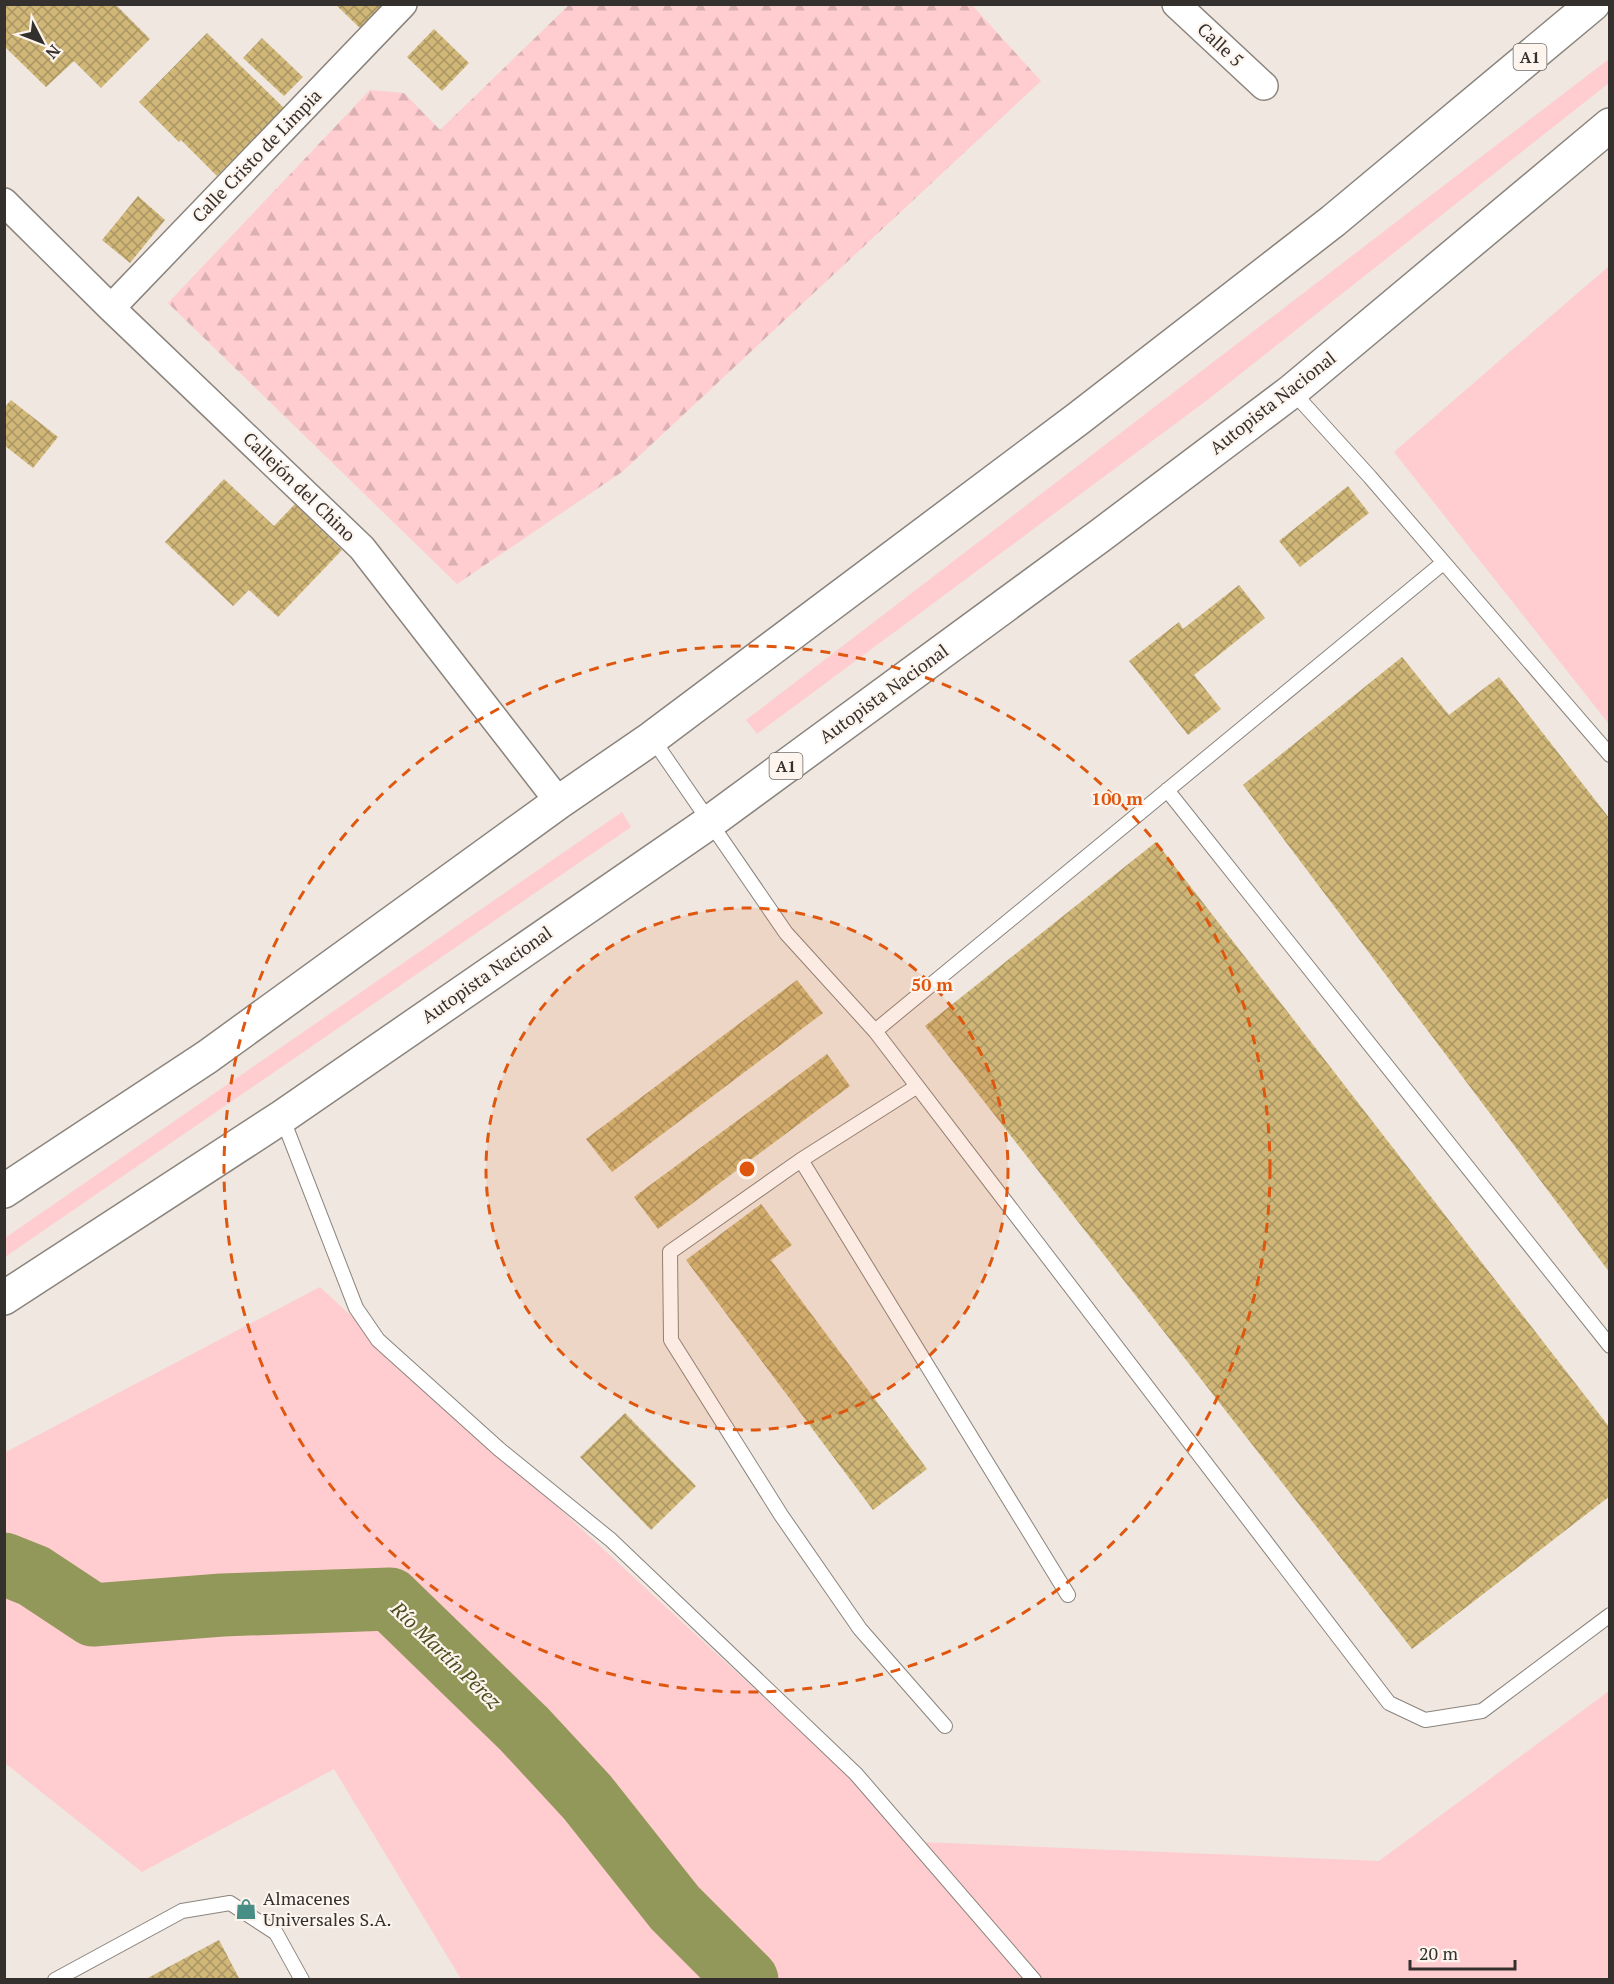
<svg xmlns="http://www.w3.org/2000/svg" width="1614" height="1984" font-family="'PT Serif',serif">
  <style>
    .green { fill: #ffcccf }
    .forest { fill: url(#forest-firs) }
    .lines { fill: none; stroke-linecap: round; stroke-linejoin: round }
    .river { stroke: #929859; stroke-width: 63 }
    .building { fill: url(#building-cross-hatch) }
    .service-casing { stroke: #8b847d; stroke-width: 16 }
    .minor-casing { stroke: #8b847d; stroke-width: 30 }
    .motorway-casing { stroke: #8b847d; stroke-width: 36 }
    .service { stroke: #fff; stroke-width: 14 }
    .minor { stroke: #fff; stroke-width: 27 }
    .motorway { stroke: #fff; stroke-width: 33 }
    .ring { fill: none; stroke: #df570e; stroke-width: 3; stroke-dasharray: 10 8 }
    .labels { text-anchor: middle; stroke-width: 4.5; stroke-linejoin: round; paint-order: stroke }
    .shield { fill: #fdf4ed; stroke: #706b67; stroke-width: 1.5 }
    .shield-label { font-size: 16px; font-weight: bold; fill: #33302d }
    .street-label { font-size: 18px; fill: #33302d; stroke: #fdf4ed }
    .poi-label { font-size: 18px; fill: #33302d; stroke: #fdf4ed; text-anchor: start }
    .water-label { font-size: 20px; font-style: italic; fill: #4a4d1d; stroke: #fdf4ed }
    .centre { fill: #df570e; stroke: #fdf4ed; stroke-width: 3 }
    .ring-label { font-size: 18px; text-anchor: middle; font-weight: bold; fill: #df570e; stroke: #fdf4ed; stroke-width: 4.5; stroke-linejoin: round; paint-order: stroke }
  </style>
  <defs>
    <pattern id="forest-firs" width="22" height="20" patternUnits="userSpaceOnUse" patternTransform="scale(1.5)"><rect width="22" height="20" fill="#ffcccf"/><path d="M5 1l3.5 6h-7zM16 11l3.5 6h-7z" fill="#dbb0b2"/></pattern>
    <pattern id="building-cross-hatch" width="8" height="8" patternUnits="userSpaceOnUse" patternTransform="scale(1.5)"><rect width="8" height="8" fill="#d0b778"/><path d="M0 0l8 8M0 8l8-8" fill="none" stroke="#a99563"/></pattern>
  </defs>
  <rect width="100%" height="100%" fill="#efe7e0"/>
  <path class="green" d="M1609,59V83L1206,401L757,734L746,720Z
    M1609,266V724L1394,452Z
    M622,812L631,827L5,1257V1238Z
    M320,1287L920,1842L1379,1861L1609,1691V1979H461L334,1769L142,1872L5,1763L4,1453Z"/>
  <path class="forest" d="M569,5H972L1041,81L622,472L457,584L168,303L370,90L404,93L440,130Z"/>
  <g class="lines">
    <path class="river" d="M4,1564L34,1576L93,1615L222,1605L390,1599L524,1729L587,1797L675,1908L747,1980"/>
  </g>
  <path class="building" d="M4,4H115L150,39L101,88L74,61L46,87L4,46Z
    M335,4H379L383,8L362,30Z
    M434,29L469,63L442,91L407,57Z
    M207,33L284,108L217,176L181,140L179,142L139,102Z
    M262,38L303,77L284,96L243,58Z
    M138,196L165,220L130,263L102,240Z
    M11,400L58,437L33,468L4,445V408Z
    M224,479L274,526L295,504L342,550L278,617L249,590L233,606L165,542Z
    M1348,486L1369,513L1300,567L1279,541Z
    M1239,585L1265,618L1194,675L1221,709L1188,735L1129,661L1179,622L1183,629Z
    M1402,657L1449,715L1499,677L1610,819V1273L1243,785Z
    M1156,842L1610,1428V1496L1412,1649L925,1026Z
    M797,980L823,1013L612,1172L586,1139Z
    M827,1054L850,1086L658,1229L634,1197Z
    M761,1204L792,1245L771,1260L927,1469L873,1510L686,1260Z
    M625,1413L696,1486L651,1530L580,1457Z
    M219,1940L240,1980H144Z"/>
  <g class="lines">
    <defs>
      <path id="service" d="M1292,391L1370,477L1610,755
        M652,738L786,933L875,1031L1389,1703L1425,1720L1482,1711L1610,1615
        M1167,790L1610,1346
        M875,1031L1443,563
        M916,1087L801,1160L670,1252L671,1340L781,1515L860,1629L945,1726
        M282,1117L356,1308L378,1340L499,1449L611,1540L856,1774L1034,1980
        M801,1160L1068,1595
        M55,1980L182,1911L230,1903L276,1933L302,1980"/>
      <path id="minor" d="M1176,4L1264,86
        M4,202L111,308L362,548L559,802
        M111,308L403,4"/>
      <path id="motorway" d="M4,1191L207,1057L559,802L652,738L1079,418L1333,221L1593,4
        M4,1298L282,1117L710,822L1101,535L1292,391L1610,125"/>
    </defs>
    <use href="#service" class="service-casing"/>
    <use href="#minor" class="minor-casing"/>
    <use href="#motorway" class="motorway-casing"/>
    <use href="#service" class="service"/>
    <use href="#minor" class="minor"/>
    <use href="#motorway" class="motorway"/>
  </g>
  <circle cx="747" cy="1169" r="261" fill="#df570e" fill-opacity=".12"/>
  <g class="ring">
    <circle cx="747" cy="1169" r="261"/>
    <circle cx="747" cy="1169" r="523"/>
  </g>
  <defs>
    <symbol id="shop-bare" viewBox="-9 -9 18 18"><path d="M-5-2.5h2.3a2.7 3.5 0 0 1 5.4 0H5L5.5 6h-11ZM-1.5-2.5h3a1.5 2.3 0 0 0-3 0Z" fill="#478e87" stroke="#fdf4ed" stroke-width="2.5" paint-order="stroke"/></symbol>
  </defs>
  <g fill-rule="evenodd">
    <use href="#shop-bare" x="231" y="1894" width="30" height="30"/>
  </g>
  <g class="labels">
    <g class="shield">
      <rect x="1513.5" y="44" width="33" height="26" rx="4.5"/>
      <rect x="769.5" y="753" width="33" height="26" rx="4.5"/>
    </g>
    <g class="shield-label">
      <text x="1530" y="63">A1</text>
      <text x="786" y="772">A1</text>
    </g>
    <g class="street-label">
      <text transform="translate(1220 45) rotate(43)" y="6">Calle 5</text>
      <text transform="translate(257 156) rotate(-46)" y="6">Calle Cristo de Limpia</text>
      <text transform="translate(1273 403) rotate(-38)" y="6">Autopista Nacional</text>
      <text transform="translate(299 487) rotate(44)" y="6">Callejón del Chino</text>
      <text transform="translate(884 694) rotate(-36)" y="6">Autopista Nacional</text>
      <text transform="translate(487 975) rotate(-35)" y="6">Autopista Nacional</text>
    </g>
    <g class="poi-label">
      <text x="263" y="1905">Almacenes<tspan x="263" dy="21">Universales S.A.</tspan></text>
    </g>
    <g class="water-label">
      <text transform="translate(446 1655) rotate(44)" y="7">Río Martín Pérez</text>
    </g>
  </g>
  <circle cx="747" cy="1169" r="9" class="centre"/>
  <g class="ring-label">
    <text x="1117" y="805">100 m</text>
    <text x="932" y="991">50 m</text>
  </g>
  <rect width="1614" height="1984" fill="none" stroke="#33302d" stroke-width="12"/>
  <g transform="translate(42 42) rotate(132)" stroke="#fdf4ed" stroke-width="4.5" paint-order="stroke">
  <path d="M0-4.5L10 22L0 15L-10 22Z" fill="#33302d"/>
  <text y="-9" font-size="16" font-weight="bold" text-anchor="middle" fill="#33302d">N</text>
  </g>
  <path d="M1410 1960v9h105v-9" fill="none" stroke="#33302d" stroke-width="3"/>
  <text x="1419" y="1960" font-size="18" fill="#33302d" stroke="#fdf4ed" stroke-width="4.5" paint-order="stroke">20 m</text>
</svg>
